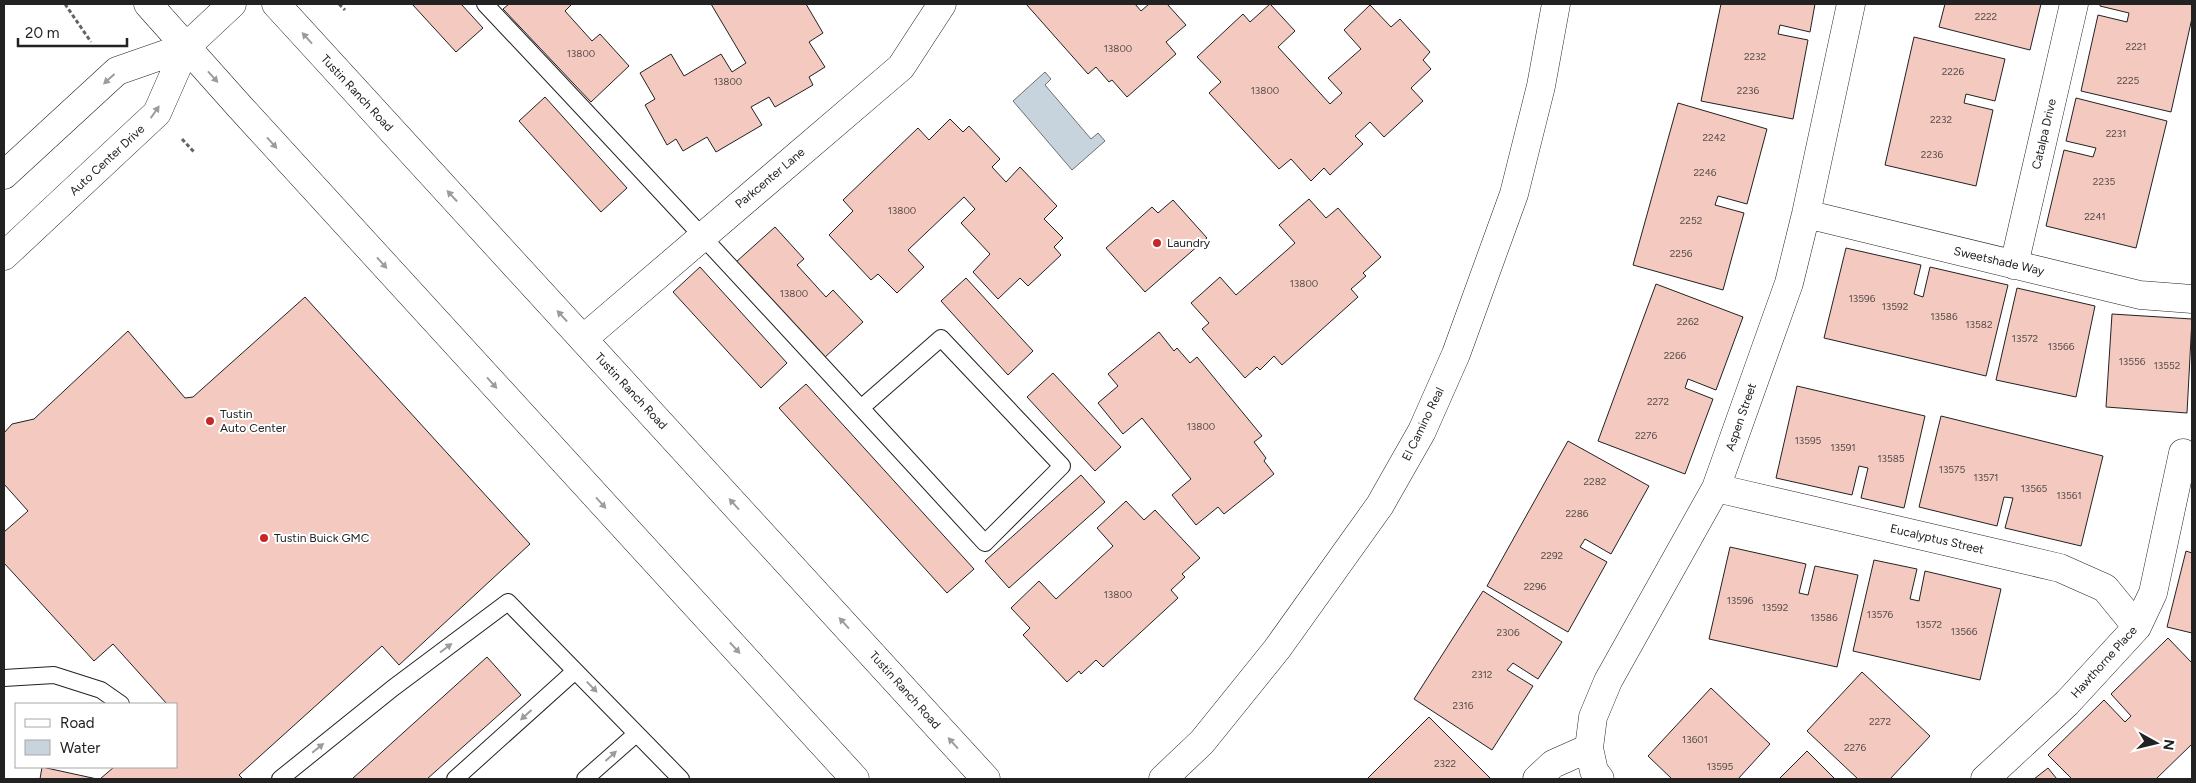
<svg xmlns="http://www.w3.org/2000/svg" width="2196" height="783" font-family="Figtree,sans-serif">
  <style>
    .water { fill: #c7d3dd; stroke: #6f6f6f }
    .building { fill: #f3c9c0; stroke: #222 }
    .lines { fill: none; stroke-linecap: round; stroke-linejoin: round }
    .lane-casing { stroke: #222; stroke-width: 18 }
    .street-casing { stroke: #222; stroke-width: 29 }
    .secondary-casing { stroke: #222; stroke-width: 29 }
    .primary-casing { stroke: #222; stroke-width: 29 }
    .path { stroke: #646464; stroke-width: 3; stroke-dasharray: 4 2.5; stroke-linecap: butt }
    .lane { stroke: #fff; stroke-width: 16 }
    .street { stroke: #fff; stroke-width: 28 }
    .secondary { stroke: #fff; stroke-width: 28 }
    .primary { stroke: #fff; stroke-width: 28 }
    .oneway { fill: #9c9c9c }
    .poi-dot { fill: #c62828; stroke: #fff; stroke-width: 2 }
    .labels { text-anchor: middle; stroke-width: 4; stroke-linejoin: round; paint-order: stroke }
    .number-label { font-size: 10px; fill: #564c4a }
    .street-label { font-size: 12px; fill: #222; stroke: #fff }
    .poi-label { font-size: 12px; fill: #222; stroke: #fff; text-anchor: start }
  </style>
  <rect width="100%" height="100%" fill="#fff"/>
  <path class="water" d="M1045,72L1051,79L1045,85L1091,139L1098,133L1105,141L1072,170L1013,101Z"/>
  <path class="building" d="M412,4H461L483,28L456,52Z
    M509,4H572L565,11L592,41L600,34L629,66L591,102L503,9Z
    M711,4H806L823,33L809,42L825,67L809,77L813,85L775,107L769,97L751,107L762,125L716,152L707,137L683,151L676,139L667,145L645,105L655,99L640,73L671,54L684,76L721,54L732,72L746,63Z
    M1026,4H1135L1141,11L1149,4H1167L1186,25L1166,42L1176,54L1127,97L1112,80L1109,82L1096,67L1088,74Z
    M1270,4L1295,31L1278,47L1330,104L1342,93L1328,78L1361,49L1344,30L1370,5L1391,27L1400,19L1430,52L1423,60L1431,69L1411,88L1423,101L1384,137L1370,122L1355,136L1363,144L1330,175L1324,168L1311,181L1291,159L1279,169L1209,93L1221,82L1197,57L1243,14L1250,22Z
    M1721,4H1815L1810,32L1780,25L1778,34L1808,40L1793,119L1701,101Z
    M1945,4H2041L2030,50L1939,27Z
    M2100,4H2192V18L2171,112L2081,91L2098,15L2127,22L2129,13L2100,6Z
    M1914,37L2005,59L1995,101L1966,94L1964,103L1993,110L1976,186L1885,165Z
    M545,97L627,188L601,212L519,121Z
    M2076,98L2167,121L2136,248L2046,226L2064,150L2093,157L2096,148L2066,141Z
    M1678,103L1767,129L1747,204L1718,196L1715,205L1744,213L1723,290L1633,265Z
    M950,119L963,132L969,126L1000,159L992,167L1006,182L1020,167L1057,206L1044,219L1063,238L1054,247L1061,255L1028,286L1020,278L998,299L973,272L990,254L961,223L975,209L964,197L908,250L924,267L897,293L878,274L871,280L829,235L853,211L843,200L918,128L929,140Z
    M1309,199L1326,218L1338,208L1381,257L1363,273L1366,276L1351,289L1358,297L1282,365L1274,356L1260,370L1257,367L1245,378L1202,329L1209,323L1191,303L1220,277L1236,295L1295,243L1279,225Z
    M1173,200L1207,238L1145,292L1106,248L1152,207L1158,213Z
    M775,227L804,259L797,265L826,297L833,290L863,322L824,358L736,262Z
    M1846,248L1921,265L1914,294L1923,297L1930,267L2008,285L1986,376L1824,338Z
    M700,267L787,363L761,388L673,292Z
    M966,278L1033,351L1008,375L941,301Z
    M1656,284L1743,317L1716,390L1688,379L1685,388L1713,399L1685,474L1598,441Z
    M2017,288L2095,306L2076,397L1996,380Z
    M305,297L530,544L399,665L382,646L239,775L243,779H100L114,767H176V704H167L113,644L94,661L4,563V532L28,511L4,484V433L12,424L34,419L128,331L185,398L193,397Z
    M2112,314L2192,319L2187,413L2106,407Z
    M1159,332L1174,351L1177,348L1190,363L1197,357L1262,436L1254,442L1266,458L1264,461L1274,474L1224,514L1218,507L1196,525L1172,495L1191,479L1142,418L1123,434L1098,403L1118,386L1108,374Z
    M1053,373L1121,447L1095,471L1027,397Z
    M806,384L974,569L947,593L779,408Z
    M1797,386L1925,416L1904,508L1861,498L1868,468L1859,466L1852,495L1776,478Z
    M1941,416L2103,456L2081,546L2005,528L2013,498L2004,497L1997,526L1919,507Z
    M1568,441L1649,486L1611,554L1585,539L1580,547L1607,562L1568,632L1487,586Z
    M1081,475L1105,502L1009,588L985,561Z
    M1126,501L1144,520L1155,510L1200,558L1182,574L1185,577L1171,590L1178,598L1103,667L1096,660L1081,674L1079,671L1067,682L1023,635L1030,628L1011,608L1039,581L1056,599L1113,546L1097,528Z
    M1730,547L1806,564L1799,593L1808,595L1815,566L1858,575L1837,667L1709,639Z
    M2186,551L2192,553V633L2167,627Z
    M1874,560L1917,569L1910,599L1919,601L1925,571L2001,589L1980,680L1853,651Z
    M1483,591L1562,642L1538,679L1513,663L1507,670L1533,686L1492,750L1414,699Z
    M2168,638L2192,663V744L2156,779H2072L2048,755L2104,700L2125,722L2131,716L2111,694Z
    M487,657L521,695L427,779H352Z
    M1862,672L1930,736L1890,779H1858L1807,731Z
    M1711,688L1770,744L1738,779H1672L1648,756Z
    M1429,717L1491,779H1367Z
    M1807,751L1835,779H1779Z
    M42,767L97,779H40Z
    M2048,768L2057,779H2034Z"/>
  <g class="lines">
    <defs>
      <path id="lane" d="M485,4C653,182 819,362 985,543L1062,466L941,338L861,408
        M4,678L54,675L101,690L121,704
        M280,779L393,688L508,602L681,779
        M455,779L575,671
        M585,779L636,734"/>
      <path id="street" d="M1806,214L2140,295L2192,299
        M2014,265L2074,4
        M583,339L901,67L942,4
        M1716,488L2060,568L2105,588L2137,627
        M1589,748L1594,771L1600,779
        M1537,779L1553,764L1589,748L1593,717L1608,681L1716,488L1789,283L1806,214L1851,4
        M1985,779L2067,703L2137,627L2153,593L2183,453"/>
      <path id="secondary" d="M4,175L117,71L186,47L232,4
        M4,256L157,113L186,47
        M1163,779L1202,742L1277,649L1380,505L1422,431L1456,354L1514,194L1541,86L1556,4"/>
      <path id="primary" d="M148,4L240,107L855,779
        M276,4L986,779"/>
    </defs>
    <use href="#lane" class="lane-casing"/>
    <use href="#street" class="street-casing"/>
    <use href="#secondary" class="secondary-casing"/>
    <use href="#primary" class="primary-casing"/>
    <path class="path" d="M65,4L91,42
      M339,4L345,10
      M182,139L194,152"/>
    <use href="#lane" class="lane"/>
    <use href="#street" class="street"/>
    <use href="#secondary" class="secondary"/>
    <use href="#primary" class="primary"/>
  </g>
  <defs><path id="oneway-solid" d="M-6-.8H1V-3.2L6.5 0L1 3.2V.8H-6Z" transform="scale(1.25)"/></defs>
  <g class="oneway">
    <use href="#oneway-solid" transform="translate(307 38) rotate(-132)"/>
    <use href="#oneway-solid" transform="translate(213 77) rotate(48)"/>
    <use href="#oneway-solid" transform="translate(109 79) rotate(138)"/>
    <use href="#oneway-solid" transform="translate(155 112) rotate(-55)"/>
    <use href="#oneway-solid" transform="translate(272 143) rotate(48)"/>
    <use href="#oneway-solid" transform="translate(452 196) rotate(-133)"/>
    <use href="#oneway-solid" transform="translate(382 263) rotate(48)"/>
    <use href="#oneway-solid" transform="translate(562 316) rotate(-133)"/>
    <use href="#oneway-solid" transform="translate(492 383) rotate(48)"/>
    <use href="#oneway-solid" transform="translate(601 503) rotate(48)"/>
    <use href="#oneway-solid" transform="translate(734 504) rotate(-132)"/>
    <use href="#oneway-solid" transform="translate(844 623) rotate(-132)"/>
    <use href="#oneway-solid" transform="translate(446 648) rotate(-37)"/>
    <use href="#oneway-solid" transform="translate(735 648) rotate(47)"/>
    <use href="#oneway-solid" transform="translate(592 687) rotate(46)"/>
    <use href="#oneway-solid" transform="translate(526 715) rotate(138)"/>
    <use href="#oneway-solid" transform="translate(953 743) rotate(-132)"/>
    <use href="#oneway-solid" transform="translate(318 748) rotate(-39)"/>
    <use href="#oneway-solid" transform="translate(611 756) rotate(-42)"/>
  </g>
  <g class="poi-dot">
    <circle cx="1157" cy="243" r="5"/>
    <circle cx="210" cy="421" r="5"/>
    <circle cx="264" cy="538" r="5"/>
  </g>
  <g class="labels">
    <g class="number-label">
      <text x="1986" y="20">2222</text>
      <text x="2136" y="50">2221</text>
      <text x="1118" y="52">13800</text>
      <text x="581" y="57">13800</text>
      <text x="1755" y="60">2232</text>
      <text x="1953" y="75">2226</text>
      <text x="2128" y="84">2225</text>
      <text x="728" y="85">13800</text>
      <text x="1265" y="94">13800</text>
      <text x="1748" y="94">2236</text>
      <text x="1941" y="123">2232</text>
      <text x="2116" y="137">2231</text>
      <text x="1714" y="141">2242</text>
      <text x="1932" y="158">2236</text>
      <text x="1705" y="176">2246</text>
      <text x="2104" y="185">2235</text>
      <text x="902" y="214">13800</text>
      <text x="2095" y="220">2241</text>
      <text x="1691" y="224">2252</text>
      <text x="1681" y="257">2256</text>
      <text x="1304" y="287">13800</text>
      <text x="794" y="297">13800</text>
      <text x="1862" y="302">13596</text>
      <text x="1895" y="310">13592</text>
      <text x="1944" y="320">13586</text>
      <text x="1688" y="325">2262</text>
      <text x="1979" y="328">13582</text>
      <text x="2025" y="342">13572</text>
      <text x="2061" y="350">13566</text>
      <text x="1675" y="359">2266</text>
      <text x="2132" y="365">13556</text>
      <text x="2167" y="369">13552</text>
      <text x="1658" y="405">2272</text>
      <text x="1201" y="430">13800</text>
      <text x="1646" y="439">2276</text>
      <text x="1808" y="444">13595</text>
      <text x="1843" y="451">13591</text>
      <text x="1891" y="462">13585</text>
      <text x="1952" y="473">13575</text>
      <text x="1986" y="481">13571</text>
      <text x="1595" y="485">2282</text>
      <text x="2034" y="492">13565</text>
      <text x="2069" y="499">13561</text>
      <text x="1577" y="517">2286</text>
      <text x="1552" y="559">2292</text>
      <text x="1535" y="590">2296</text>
      <text x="1118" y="598">13800</text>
      <text x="1740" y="604">13596</text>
      <text x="1775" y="611">13592</text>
      <text x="1880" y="618">13576</text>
      <text x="1824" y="621">13586</text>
      <text x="1929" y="628">13572</text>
      <text x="1964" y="635">13566</text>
      <text x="1508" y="636">2306</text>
      <text x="1482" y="678">2312</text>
      <text x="1463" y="709">2316</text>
      <text x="1880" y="725">2272</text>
      <text x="1695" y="743">13601</text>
      <text x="1855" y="751">2276</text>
      <text x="1445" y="767">2322</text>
      <text x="1720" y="770">13595</text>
    </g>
    <g class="street-label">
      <text transform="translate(357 93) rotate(47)" y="4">Tustin Ranch Road</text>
      <text transform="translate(2044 134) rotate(-77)" y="4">Catalpa Drive</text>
      <text transform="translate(107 160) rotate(-43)" y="4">Auto Center Drive</text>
      <text transform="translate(770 178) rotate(-40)" y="4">Parkcenter Lane</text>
      <text transform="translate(1999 261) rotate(13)" y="4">Sweetshade Way</text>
      <text transform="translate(631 391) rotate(47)" y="4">Tustin Ranch Road</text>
      <text transform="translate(1741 417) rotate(-71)" y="4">Aspen Street</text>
      <text transform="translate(1423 424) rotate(-64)" y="4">El Camino Real</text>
      <text transform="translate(1937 539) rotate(13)" y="4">Eucalyptus Street</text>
      <text transform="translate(2104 662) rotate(-48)" y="4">Hawthorne Place</text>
      <text transform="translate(905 690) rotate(48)" y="4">Tustin Ranch Road</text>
    </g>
    <g class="poi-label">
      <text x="1167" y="247">Laundry</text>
      <text x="220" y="418">Tustin<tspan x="220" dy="14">Auto Center</tspan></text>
      <text x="274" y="542">Tustin Buick GMC</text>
    </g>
  </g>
  <rect width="2196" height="783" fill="none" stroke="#222222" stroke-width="10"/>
  <rect x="15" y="703" width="162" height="65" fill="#ffffff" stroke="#a7a7a7"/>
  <rect x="25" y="719" width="25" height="8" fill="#ffffff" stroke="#a7a7a7"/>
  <text x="60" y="728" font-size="15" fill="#222222">Road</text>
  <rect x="25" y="740" width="25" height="15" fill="#c7d3dd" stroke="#a7a7a7"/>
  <text x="60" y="753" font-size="15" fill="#222222">Water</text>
  <g transform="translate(2156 743) rotate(98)" stroke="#ffffff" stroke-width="4" paint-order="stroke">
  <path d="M0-4L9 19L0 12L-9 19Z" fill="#222222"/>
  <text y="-8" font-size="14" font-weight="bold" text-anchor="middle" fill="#222222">N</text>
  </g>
  <path d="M18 38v8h109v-8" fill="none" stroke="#222222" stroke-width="2.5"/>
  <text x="25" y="38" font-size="15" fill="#222222" stroke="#ffffff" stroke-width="4" paint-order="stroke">20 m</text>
</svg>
